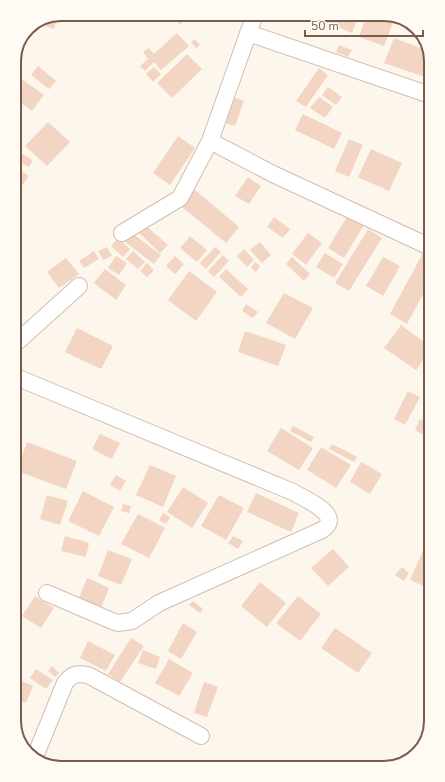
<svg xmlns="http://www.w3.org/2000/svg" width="445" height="782" font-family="'Nunito Sans',sans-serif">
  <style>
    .building { fill: #f3d5c3 }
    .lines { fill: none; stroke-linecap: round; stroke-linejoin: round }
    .minor-casing { stroke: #d1beb0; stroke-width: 18 }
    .minor { stroke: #fff; stroke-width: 16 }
    .rim { fill: none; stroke: #7a5c4d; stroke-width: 2 }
  </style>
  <rect width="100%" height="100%" fill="#fdf6ec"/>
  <path class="building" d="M174,14H181L185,20L180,25L173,15Z
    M324,14H359L352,33L321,20Z
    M367,14H387L395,17L384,46L359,37Z
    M58,15L54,29L38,24L41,22Z
    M177,33L189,46L161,70L154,62L145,71L140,66L148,59L143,52L149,48L154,54Z
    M394,38L426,50V72L425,77L384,63Z
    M195,39L200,45L196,48L191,42Z
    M339,45L352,50L348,57L336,52Z
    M187,54L202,69L172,98L157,83Z
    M38,66L56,81L49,89L31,75Z
    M154,67L161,74L153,82L146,74Z
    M319,68L328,75L306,107L296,101Z
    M23,80L44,95L32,111L14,98V92Z
    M328,87L342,97L336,105L322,95Z
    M233,97L244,101L235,126L224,123Z
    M319,97L333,107L325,118L310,108Z
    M303,114L342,133L334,149L295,130Z
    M48,122L70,142L47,166L25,146Z
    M178,136L195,148L170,185L153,173Z
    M349,139L363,145L349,177L335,171Z
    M371,149L402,163L389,191L358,177Z
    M15,150L33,160L29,167L15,160Z
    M15,167L29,176L21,187L15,183Z
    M248,177L261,186L249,204L235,196Z
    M195,190L239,227L226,243L181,206Z
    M348,215L364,225L344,258L328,248Z
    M274,217L290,229L283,238L267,227Z
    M145,225L168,245L160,253L138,232Z
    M368,229L382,238L349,291L335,283Z
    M132,233L161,255L154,264L125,242Z
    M308,233L322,243L306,265L292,254Z
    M190,236L207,250L197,262L180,248Z
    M118,238L130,249L123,257L111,246Z
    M260,242L271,255L262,263L250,250Z
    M107,247L112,256L103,260L98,251Z
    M215,247L221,252L206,269L200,263Z
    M244,249L254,260L247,267L237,256Z
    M94,251L99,259L84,268L79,261Z
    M133,251L145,262L138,269L126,259Z
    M325,253L343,264L334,278L316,267Z
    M423,253L428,256V285L407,324L390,314Z
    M223,255L229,261L214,277L208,271Z
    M116,256L127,263L119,275L108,268Z
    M175,256L184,264L175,274L166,266Z
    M292,257L310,274L304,281L286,264Z
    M383,257L400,266L383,296L366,286Z
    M66,258L79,274L59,288L47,272Z
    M255,262L260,266L256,272L251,268Z
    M147,263L154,270L147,277L140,271Z
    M105,269L126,285L116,300L94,283Z
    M226,269L248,289L241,297L219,277Z
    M189,271L217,292L196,321L168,300Z
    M284,293L313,308L295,339L266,323Z
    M246,304L258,312L253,318L242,311Z
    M401,325L428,345V353L416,370L384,348Z
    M77,328L113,346L101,369L65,352Z
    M245,331L286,345L278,366L238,352Z
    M408,391L420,397L405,425L394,419Z
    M420,419L429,424V429L425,436L415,430Z
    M293,426L314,437L311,442L290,431Z
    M281,428L313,448L299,470L267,451Z
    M100,434L120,443L112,459L92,449Z
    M27,442L77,461L66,489L17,471Z
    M332,444L357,457L354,462L329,449Z
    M321,447L351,465L336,488L307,470Z
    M361,462L382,474L370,494L350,482Z
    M150,465L176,476L163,507L136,495Z
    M116,475L126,481L120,491L110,485Z
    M183,487L208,503L192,528L167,512Z
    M83,491L114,507L99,536L68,521Z
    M256,493L299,513L291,532L247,512Z
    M47,495L68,501L60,525L40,519Z
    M219,495L244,508L226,540L201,526Z
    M123,504L131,506L129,513L121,511Z
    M163,513L170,517L166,524L159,520Z
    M138,514L165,528L149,558L121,544Z
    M65,536L89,543L86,557L61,551Z
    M233,536L243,541L238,549L228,543Z
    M424,548L430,551V589L410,580Z
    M333,549L349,567L328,586L311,568Z
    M108,550L132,559L121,585L98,576Z
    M402,567L409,573L404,581L395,575Z
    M87,578L109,588L101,608L79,598Z
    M260,582L286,603L267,627L241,606Z
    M35,596L54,608L41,628L22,616Z
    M298,596L321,614L300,641L276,623Z
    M193,601L203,609L200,613L189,605Z
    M183,623L197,632L181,659L168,651Z
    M335,628L372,653L358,673L321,648Z
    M131,638L144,646L120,682L108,674Z
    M88,641L115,655L106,671L80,658Z
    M143,650L160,657L156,669L138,663Z
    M169,659L193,673L179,696L155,683Z
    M52,666L59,673L55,677L48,671Z
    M36,669L53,680L46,689L30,678Z
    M20,680L33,686L26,703L18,700V684Z
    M204,682L218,687L207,717L194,713Z"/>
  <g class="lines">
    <defs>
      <path id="minor" d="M248,33L427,94
        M210,141L273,174L428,246
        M122,233L180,198L210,141L255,14
        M16,343L79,286
        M16,377L293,492C304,499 345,515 322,530L159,603L132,621L118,623L112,621L47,593
        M34,759L65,683C72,674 77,673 88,675L201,736"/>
    </defs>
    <use href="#minor" class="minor-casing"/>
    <use href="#minor" class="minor"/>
  </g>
  <path d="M0 0H445V782H0ZM61 21H384A40 40 0 0 1 424 61V721A40 40 0 0 1 384 761H61A40 40 0 0 1 21 721V61A40 40 0 0 1 61 21Z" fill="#fffaf3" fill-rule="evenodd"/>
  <path class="rim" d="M61 21H384A40 40 0 0 1 424 61V721A40 40 0 0 1 384 761H61A40 40 0 0 1 21 721V61A40 40 0 0 1 61 21Z"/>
  <path d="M305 30v6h118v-6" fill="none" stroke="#7a5c4d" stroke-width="2"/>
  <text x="311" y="30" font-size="12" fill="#7a5c4d" stroke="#fffaf3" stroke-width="3" paint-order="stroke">50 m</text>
</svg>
